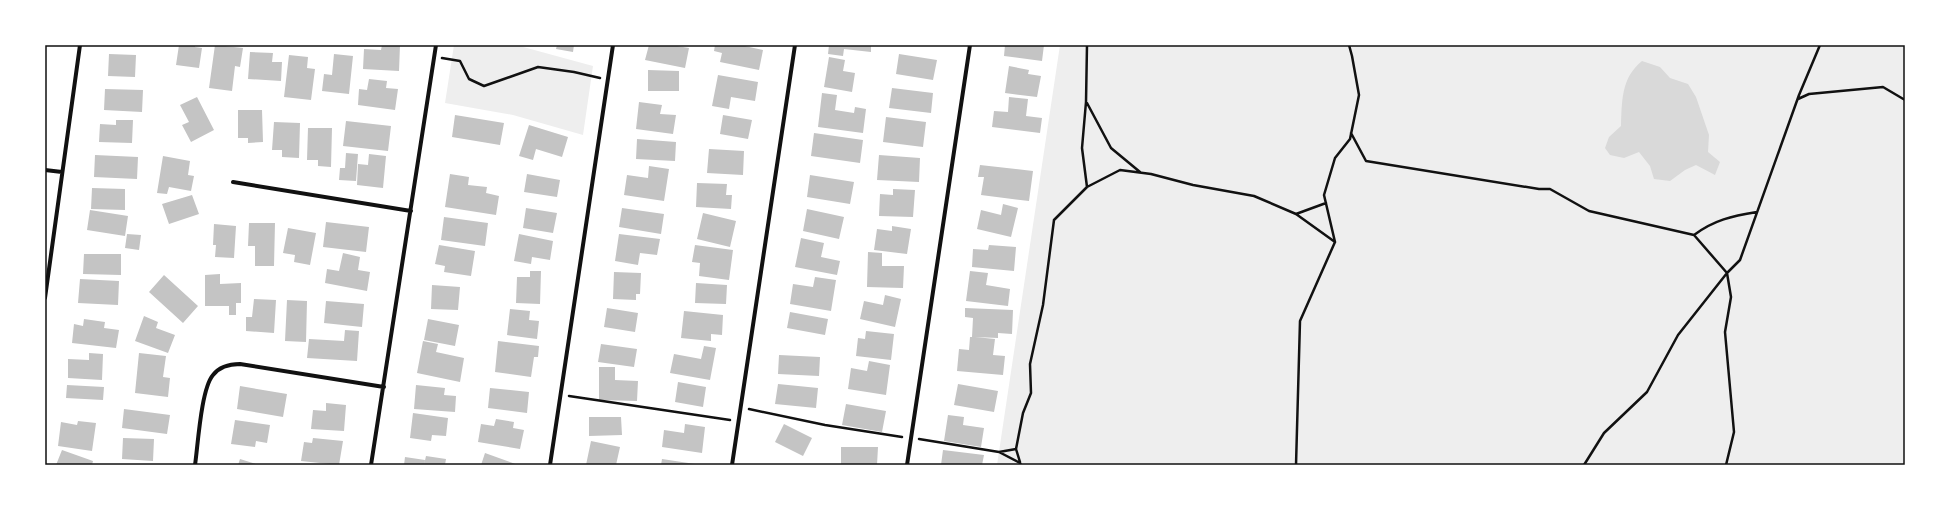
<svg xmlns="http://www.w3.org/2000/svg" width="1950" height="510" font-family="'Times New Roman',serif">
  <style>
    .green { fill: #eee }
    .water { fill: #d9d9d9 }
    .building { fill: #c4c4c4 }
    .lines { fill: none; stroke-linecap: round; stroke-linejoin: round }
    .path { stroke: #111; stroke-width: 2.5 }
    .minor { stroke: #111; stroke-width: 4 }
    .neatline { fill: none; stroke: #111; stroke-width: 1.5 }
  </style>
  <rect width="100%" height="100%" fill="#fff"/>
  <path class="green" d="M454,45H516L593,66L583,135L513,115L445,103Z
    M1060,45H1905V465H997Z"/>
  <path class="water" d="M1642,61L1660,67L1670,78L1688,84L1696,97L1709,135L1708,152L1720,162L1715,175L1696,165L1685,170L1670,181L1654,179L1650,166L1639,152L1624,158L1610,155L1605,148L1609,137L1621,126C1622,101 1621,78 1642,61Z"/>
  <path class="building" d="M179,45H195V47L202,48L199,68L176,65Z
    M215,45L243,48L240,67L235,66L232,91L209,88Z
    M382,45H400L399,71L363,69L364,49L381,50Z
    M557,45H574L573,52L556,49Z
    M649,45H671L689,48L685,68L645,60Z
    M715,45H740L763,50L759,70L720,62L722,53L714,51Z
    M829,45H871V52L844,49L843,56L828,54Z
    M1005,45H1044L1042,61L1004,56Z
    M250,52L273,53L272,62H282L281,81L248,79Z
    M109,54L136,55L135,77L108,76Z
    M334,54L353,56L349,94L322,91L324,74L332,75Z
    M899,54L937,60L933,80L896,74Z
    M289,55L308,57L307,68L315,69L311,100L284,97Z
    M829,57L845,60L843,71L855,73L852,92L824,87Z
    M1009,66L1029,70L1028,74L1041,76L1037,97L1005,93Z
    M648,70L679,71V91H648Z
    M718,75L758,82L755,101L731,97L729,109L712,106Z
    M369,79L387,81L386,88L398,89L395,110L358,105L359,89L367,90Z
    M892,88L933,93L931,113L889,108Z
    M105,89L143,90L142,112L104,110Z
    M822,93L837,95L835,110L854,113L855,107L866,109L863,133L818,127Z
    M197,97L214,130L191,142L182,125L189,122L180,105Z
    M1009,97L1028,99L1026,116L1042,118L1040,133L992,127L994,111L1008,112Z
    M639,102L662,105L660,114L676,115L673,134L636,129Z
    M238,110H262L263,142L248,143V138H238Z
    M455,115L504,123L500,145L452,137Z
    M723,115L752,120L748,139L720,134Z
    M886,117L926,122L923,147L883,142Z
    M116,120H133L132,143L99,142L100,124L116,125Z
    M346,121L391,126L388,151L343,146Z
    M274,122L300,123L299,158L282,157V150H272Z
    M529,125L568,137L562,157L536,149L533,160L519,156Z
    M308,128H332L331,167L318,166V160H307Z
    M814,133L863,140L860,163L811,156Z
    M637,139L676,142L675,161L636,159Z
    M709,149L744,151L743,175L707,173Z
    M346,153L358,154L356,181L339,180L340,168H345Z
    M369,154L386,156L383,188L357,185L358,164L368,165Z
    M95,155L138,157L137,179L94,177Z
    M879,155L920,158L919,182L877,180Z
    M163,156L190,161L188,175L194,176L191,191L169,187L167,194L157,193Z
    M980,165L1033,171L1029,201L981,195L984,177H978Z
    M649,166L669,169L664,201L624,195L627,175L648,178Z
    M450,174L469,177L468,185L487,187L486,193L499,196L496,215L445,207Z
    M527,174L560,180L557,197L524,192Z
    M810,175L854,182L850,204L807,197Z
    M697,183L727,184L726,195H732L731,209L696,207Z
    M92,188L125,189V210L91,209Z
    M893,189L915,190L913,217L879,216L880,194L893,195Z
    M192,195L199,214L169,224L162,204Z
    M1003,204L1018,208L1011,237L977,229L981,210L1001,215Z
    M526,208L557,213L553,233L523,228Z
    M622,208L664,214L661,234L619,227Z
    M807,209L844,217L839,239L803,231Z
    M90,210L128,216L125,236L87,230Z
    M703,213L736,221L730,247L697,239Z
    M444,217L488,223L485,246L441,240Z
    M326,222L369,227L366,252L323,247Z
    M249,223H275L274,266H255V246H248Z
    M214,224L236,226L234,258L215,257L216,245H213Z
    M892,226L911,229L907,254L874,250L877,229L892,231Z
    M288,228L316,233L310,265L294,262L295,255L283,253Z
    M127,234L141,235L139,250L125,248Z
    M519,234L553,241L550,260L532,257L531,264L514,261Z
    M619,234L660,239L657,255L640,253L638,265L615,261Z
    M801,238L824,243L821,257L840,261L837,275L795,267Z
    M439,245L475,251L471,276L444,272L445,266L435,264Z
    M695,245L733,250L729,280L699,276L700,263L692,262Z
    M989,245L1016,247L1014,271L972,267L973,249L988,250Z
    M868,252L882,253V266H904L903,288L867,287Z
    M343,253L360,257L358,270L370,272L367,291L325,283L327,269L339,271Z
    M84,254H121V275L83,274Z
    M530,271H541L540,304L516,303L517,277H530Z
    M970,271L988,273L986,285L1010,289L1008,306L966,301Z
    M614,272L641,273L640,294H636V300L613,299Z
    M220,274V284L241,283V303H236V315H229V306H205V275Z
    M164,275L198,306L183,323L149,292Z
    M815,277L836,280L831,311L790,304L793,284L813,287Z
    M80,279L119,281L118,305L78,303Z
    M696,283L727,285L726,304L695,303Z
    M432,285L460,287L458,310L431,309Z
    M885,295L901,299L895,327L860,319L864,301L883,305Z
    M254,299L276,300L274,333L246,331V317H252Z
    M287,300L307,301L306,342L285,341Z
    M326,301L364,304L362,327L324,323Z
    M607,308L638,313L635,332L604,327Z
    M965,308L1013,310L1012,334L998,333V338L975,337L995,339L993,355L1005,356L1003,375L957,371L959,349L969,350L970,337H972L973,318L965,317Z
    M510,309L530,311L529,320L539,321L537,339L507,335Z
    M684,311L723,315L722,335L711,334V341L681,338Z
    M790,312L828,319L825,335L787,328Z
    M144,316L158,322L156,328L175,335L168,353L135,341Z
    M84,319L105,322L104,328L119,330L116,348L72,343L74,324L83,326Z
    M428,319L459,325L455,346L424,340Z
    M345,330L359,331L357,361L307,358L309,339L344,341Z
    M866,331L894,334L891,360L856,356L858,338L865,339Z
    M423,341L438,344L436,352L464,358L460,382L417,373Z
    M498,341L539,346L538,357H534L531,377L495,372Z
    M601,344L637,349L634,367L598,362Z
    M704,346L716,348L710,380L670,373L674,354L701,359Z
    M89,353L103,354L102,380L68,378V359L89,360Z
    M139,353L166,356L163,377L170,378L168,397L135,393Z
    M779,355L820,357L819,376L778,374Z
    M869,361L890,365L886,395L848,389L851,368L867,371Z
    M599,367H615V380L638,381L637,401L599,400Z
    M678,382L706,387L703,407L675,402Z
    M778,384L818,388L816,408L775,404Z
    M958,384L998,391L994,412L954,405Z
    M67,385L104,387L103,400L66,398Z
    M416,385L445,388L444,395L456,396L455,412L414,409Z
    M240,386L287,394L283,417L237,409Z
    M490,388L529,392L527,413L488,408Z
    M326,403L346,405L344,431L311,429L313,410L326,411Z
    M846,404L886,411L882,432L842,425Z
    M124,409L170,415L167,434L122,428Z
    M413,413L448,418L446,436L432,435L431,441L410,438Z
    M948,415L964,417L963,425L984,428L981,447L944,441Z
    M589,417H621L622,435L589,436Z
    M496,419L514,422L513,428L524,430L520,449L478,442L481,424L494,426Z
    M235,420L270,425L267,443L256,441L255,447L231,444Z
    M78,421L96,423L92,451L58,446L61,422L77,425Z
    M685,424L705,427L702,453L662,447L664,430L684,433Z
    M784,424L812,438L803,456L775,442Z
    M123,438L154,439L153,461L122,459Z
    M313,438L343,441L339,465L301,461L304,442L312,443Z
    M591,441L620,447L616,465H586Z
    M841,447H878L877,465H841Z
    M62,450L93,461L92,465H56Z
    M943,450L984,455L982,465H941Z
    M485,453L518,465H481Z
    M426,456L446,459L445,465H424Z
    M405,457L425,460L424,465H404Z
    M240,459L259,465H238Z
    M662,459L695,464V465H661Z"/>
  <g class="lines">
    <path class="path" d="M442,58L460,61L469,79L484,86L538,67L574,72L600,78
      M1798,99L1809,94L1883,87L1905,100
      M1087,103L1111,148L1140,172
      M1351,133L1366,161L1539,189H1550L1589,211L1694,235L1727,273L1731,297L1725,332L1734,432L1726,465
      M1087,187L1120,170L1151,174L1193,185L1254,196L1296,214L1335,242
      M1296,214L1326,203
      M1694,235C1714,220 1732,216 1757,212
      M569,396L730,420
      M749,409L825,425L902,437
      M919,439L999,452
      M1016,449L1020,462
      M1021,465L1020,463L999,452L1016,449L1023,413L1031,393L1030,364L1043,305L1054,220L1087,187L1082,148L1086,102L1087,45
      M1296,465L1300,321L1335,242L1324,195L1335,158L1350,139L1359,95L1352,56L1349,45
      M1584,465L1604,433L1647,392L1678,335L1727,273L1740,260L1799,95L1820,45"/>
    <path class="minor" d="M45,170L62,172
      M233,182L411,211
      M45,298L80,45
      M195,465C198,445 201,389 213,375C220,366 230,364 240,364L384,387
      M371,465L436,45
      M550,465L613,45
      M732,465L795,45
      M907,465L970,45"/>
  </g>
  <rect width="1950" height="510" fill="none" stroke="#ffffff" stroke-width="92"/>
  <rect x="46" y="46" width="1858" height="418" class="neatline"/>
</svg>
